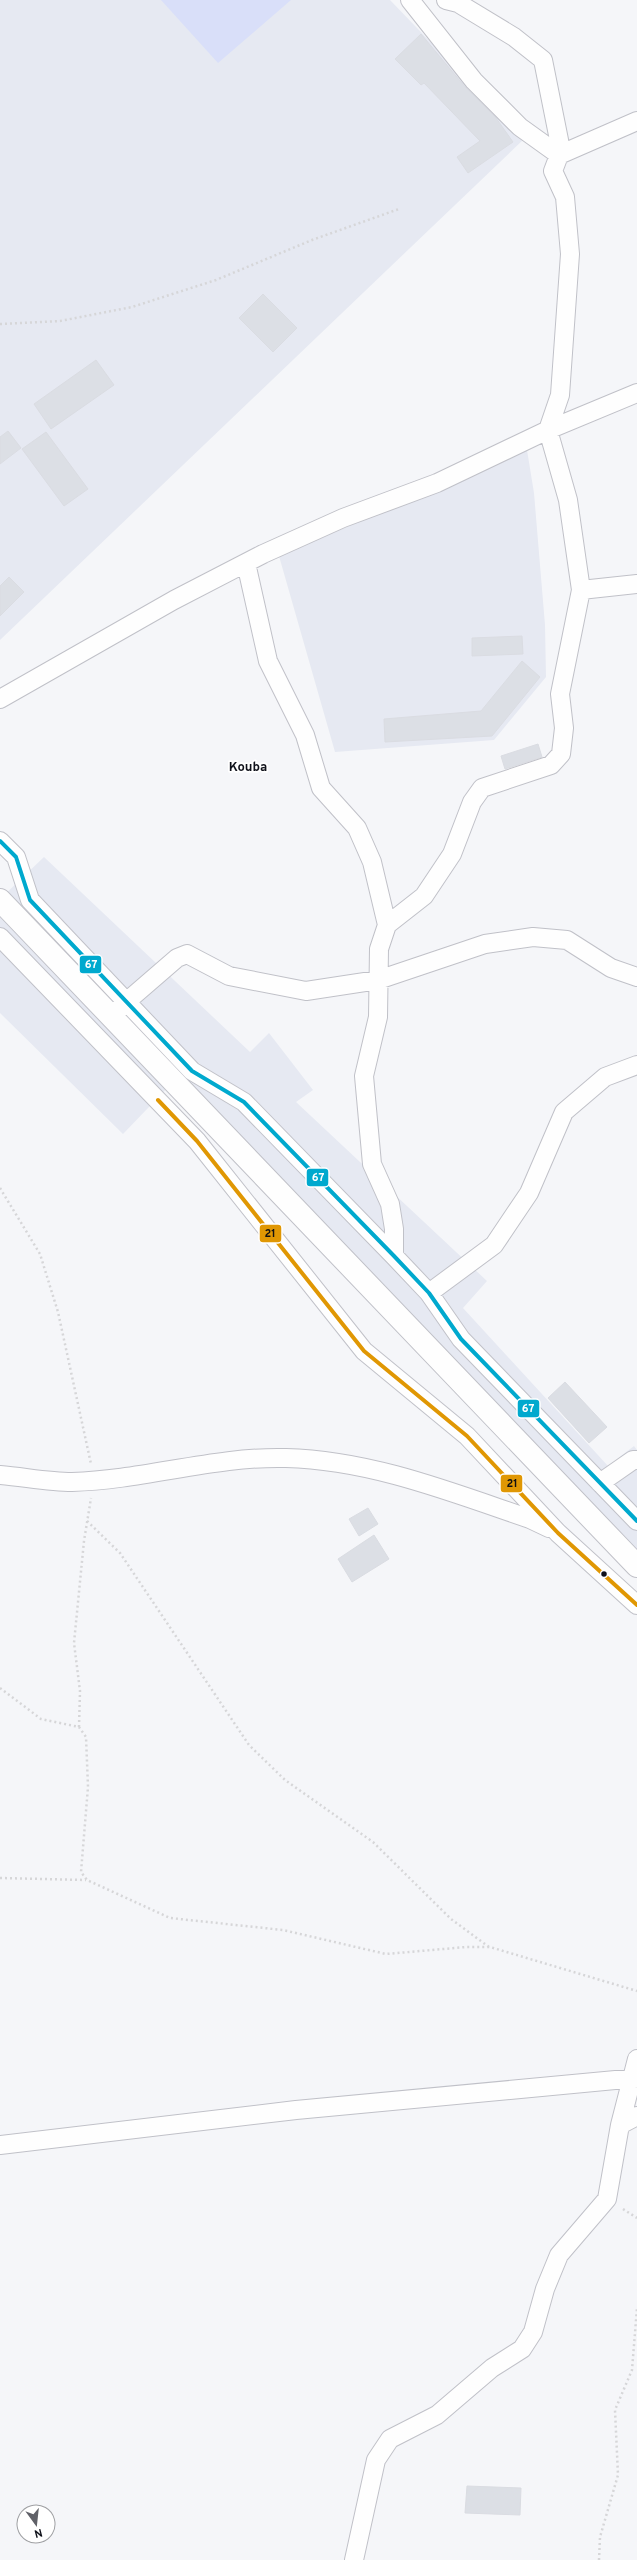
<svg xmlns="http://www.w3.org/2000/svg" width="637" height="2560" font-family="Overpass,sans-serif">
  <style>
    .built { fill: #e6e9f2 }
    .green { fill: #d9dff9 }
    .building { fill: #dcdfe5; stroke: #dadce2 }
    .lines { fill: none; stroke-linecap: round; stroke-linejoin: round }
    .minor-casing { stroke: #c0c1c8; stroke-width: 20 }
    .highway-casing { stroke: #c0c1c8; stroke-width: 24 }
    .path { stroke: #d6d6d8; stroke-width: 2.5; stroke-dasharray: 2 3; stroke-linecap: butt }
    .minor { stroke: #fefefe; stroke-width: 18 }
    .highway { stroke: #fefefe; stroke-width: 22 }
    .bus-1-casing { stroke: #fff; stroke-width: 7 }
    .bus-2-casing { stroke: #fff; stroke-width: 7 }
    .bus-1 { stroke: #00a9ce; stroke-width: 4 }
    .bus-2 { stroke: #e09703; stroke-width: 4 }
    .bus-dot { fill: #0f111a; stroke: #fff; stroke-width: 1.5 }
    .labels { text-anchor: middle; stroke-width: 3.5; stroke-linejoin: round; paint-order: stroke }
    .quarter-label { font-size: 13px; font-weight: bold; fill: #0f111a; stroke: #fff }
    .line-badge { stroke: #fff; stroke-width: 1.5 }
    .badge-label { font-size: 11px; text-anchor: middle; font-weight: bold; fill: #fff }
    .pale-badge-label { font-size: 11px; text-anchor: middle; font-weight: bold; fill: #111 }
  </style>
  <rect width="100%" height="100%" fill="#f5f6f9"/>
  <path class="built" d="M0,0H390L524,139L0,640Z
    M527,450L534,493L545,625L546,677L494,740L335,752L279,556Z
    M44,857L250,1052L269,1033L313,1090L296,1102L487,1281L463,1308L608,1466L634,1446L637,1450V1566L173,1082L123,1134L0,1013V899Z"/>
  <path class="green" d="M161,0H291L218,63Z"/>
  <path class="building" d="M421,34L466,88L496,118L513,142L468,173L457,157L480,141L424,83L421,85L395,59Z
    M263,294L297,328L273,352L239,318Z
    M96,360L114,385L51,429L34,404Z
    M8,431L21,448L0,464V437Z
    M46,432L88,489L64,506L22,449Z
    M9,577L24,592L0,616V586Z
    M522,636L523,654L472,656V638Z
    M522,661L540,677L492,736L385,742L384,719L481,711Z
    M538,744L542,757L505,769L501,756Z
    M565,1382L607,1427L589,1443L548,1398Z
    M368,1508L378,1524L359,1536L349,1519Z
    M374,1535L389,1559L352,1582L338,1559Z
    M467,2486L521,2488L520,2515L465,2513Z"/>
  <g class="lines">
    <defs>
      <path id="minor" d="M410,0L474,81L520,127L559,155L637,121
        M246,563L268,661L305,735L321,788L357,828L372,862L387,925L379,949L378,1017L364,1076L372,1164L390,1204L394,1229V1256
        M581,590L637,584
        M0,699L174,600L263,554L343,518L437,483L548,430L637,393
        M0,841L16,857L30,900L192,1071L244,1102L394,1256L429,1293L461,1339L637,1521
        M387,925L424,896L452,854L472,802L482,788L551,765L561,754L564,728L560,694L581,590L568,500L548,430L560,395L570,254L565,197L553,171L561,150L543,60L514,37L458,3L446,0
        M0,937L197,1141L364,1351L467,1436L558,1533L637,1605
        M118,1009L177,958L187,954L229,976L306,991L378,980L485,944L533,937L567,940L611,968L637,977
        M429,1293L494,1245L529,1193L564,1112L605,1077L637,1065
        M0,1475C24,1477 49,1482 72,1482C144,1480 215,1456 286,1458C370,1460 451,1492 530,1519L549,1528
        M600,1483L633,1460H637
        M620,2125L637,2059
        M0,2145L296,2110L637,2078
        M354,2560L376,2460L390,2439L437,2415L492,2368L522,2349L533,2332L545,2289L559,2255L607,2199L620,2125L637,2116"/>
      <path id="highway" d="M0,900L637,1566"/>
    </defs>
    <use href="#minor" class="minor-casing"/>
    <use href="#highway" class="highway-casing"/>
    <path class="path" d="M0,324L60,321L132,307L216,280L312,240L399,209
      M0,1188L40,1254L58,1312L91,1464
      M87,1521L120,1553L249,1745L285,1780L373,1842L451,1919L489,1947
      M0,1688L41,1719L79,1727L86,1737L88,1787L81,1872L87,1880L170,1918L283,1930L386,1954L466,1947H490L637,1991
      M79,1727L80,1691L74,1643L84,1541L91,1498
      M0,1878L86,1880
      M623,2209L637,2218
      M599,2560L600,2537L618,2475L615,2410L632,2370L637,2308"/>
    <use href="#minor" class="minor"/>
    <use href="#highway" class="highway"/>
    <defs>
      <path id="bus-1" d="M0,841L16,857L30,900L192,1071L244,1102L394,1256L429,1293L461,1339L637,1521"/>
      <path id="bus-2" d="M158,1100L197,1141L364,1351L467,1436L558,1533L637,1605"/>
    </defs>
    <use href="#bus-1" class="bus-1-casing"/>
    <use href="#bus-2" class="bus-2-casing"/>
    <use href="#bus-1" class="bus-1"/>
    <use href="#bus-2" class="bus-2"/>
  </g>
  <circle class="bus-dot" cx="604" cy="1574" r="3.5"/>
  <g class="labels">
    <g class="quarter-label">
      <text x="248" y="771">Kouba</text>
    </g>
  </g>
  <g class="line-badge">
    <rect x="79" y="955" width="23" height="19" rx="4" fill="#00a9ce"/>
    <rect x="306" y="1168" width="23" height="19" rx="4" fill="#00a9ce"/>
    <rect x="259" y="1224" width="23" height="19" rx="4" fill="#e09703"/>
    <rect x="517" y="1399" width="23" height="19" rx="4" fill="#00a9ce"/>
    <rect x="500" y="1474" width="23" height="19" rx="4" fill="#e09703"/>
  </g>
  <g class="badge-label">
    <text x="91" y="968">67</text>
    <text x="318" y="1181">67</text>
    <text x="528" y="1412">67</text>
  </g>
  <g class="pale-badge-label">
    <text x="270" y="1237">21</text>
    <text x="512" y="1487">21</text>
  </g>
  <g transform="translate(36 2524) rotate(165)"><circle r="19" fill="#ffffff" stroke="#9fa0a3"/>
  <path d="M0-3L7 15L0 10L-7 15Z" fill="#606168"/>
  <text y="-6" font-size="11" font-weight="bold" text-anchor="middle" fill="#0f111a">N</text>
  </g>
</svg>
